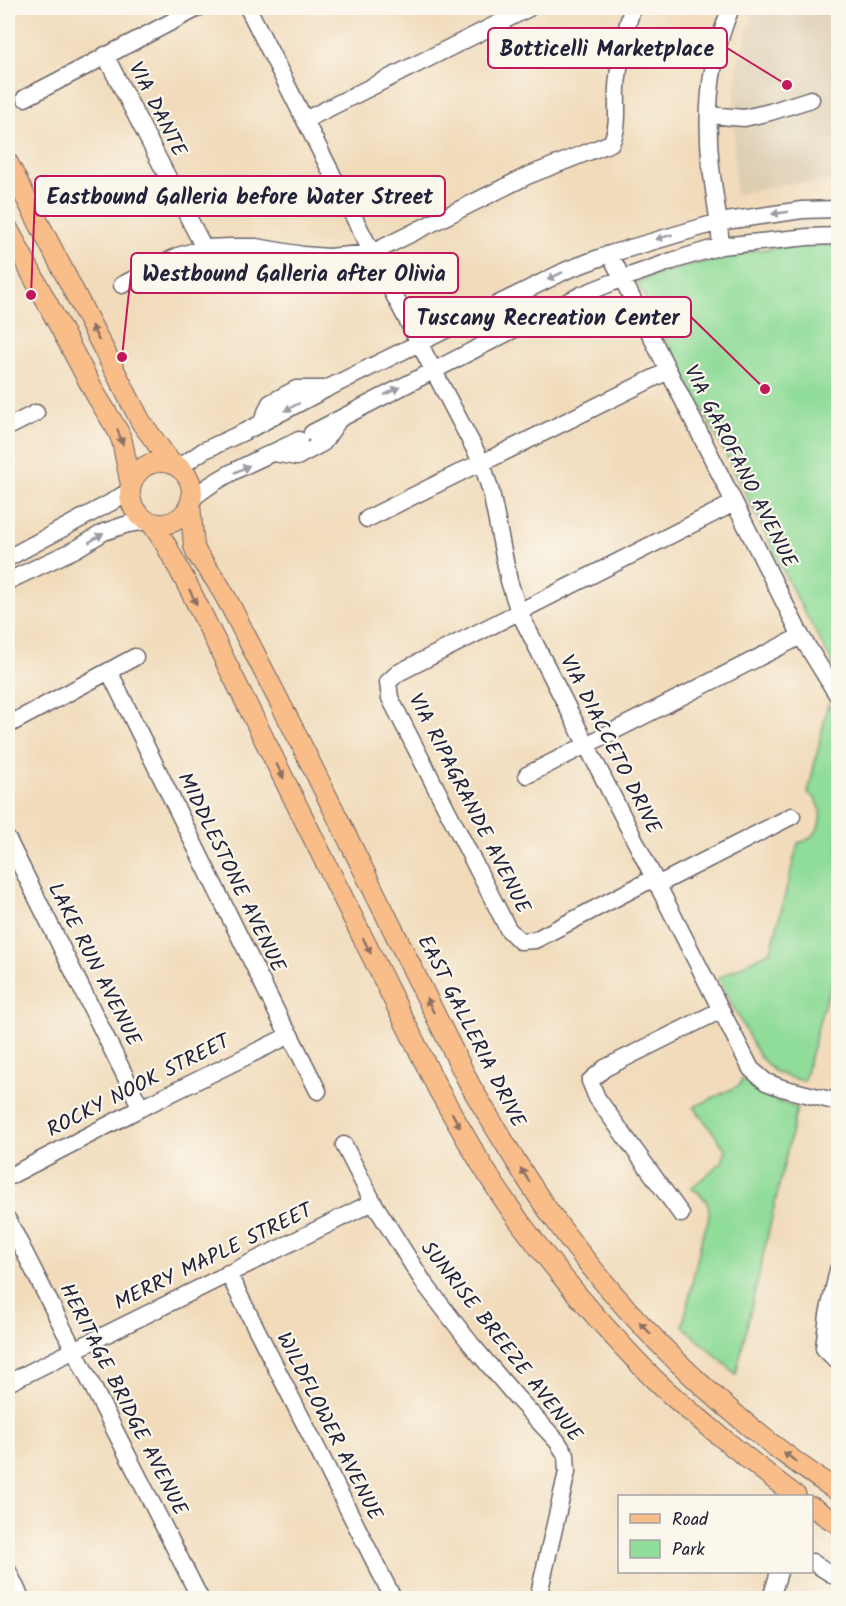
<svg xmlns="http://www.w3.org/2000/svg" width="846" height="1606" font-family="Kalam,sans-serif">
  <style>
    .built { fill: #ddceb2 }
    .green { fill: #90dc99; stroke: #597f6a; stroke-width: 1.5 }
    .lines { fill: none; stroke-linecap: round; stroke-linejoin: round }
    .minor-casing { stroke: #6a6368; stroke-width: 19 }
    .major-casing { stroke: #6a6368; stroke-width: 22 }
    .minor { stroke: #fff; stroke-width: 16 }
    .major { stroke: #f8bd89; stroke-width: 20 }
    .oneway { fill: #9c9ca7 }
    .oneway2 { fill: #8d7062 }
    .labels { text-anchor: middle; stroke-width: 4.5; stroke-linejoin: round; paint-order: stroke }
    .street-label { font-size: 21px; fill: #22223b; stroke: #fbf7ec }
    .leader { fill: none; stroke: #c2185b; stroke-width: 2 }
    .callout-dot { fill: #c2185b; stroke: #fbf7ec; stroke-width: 2 }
    .callout { fill: #fbf7ec; stroke: #c2185b; stroke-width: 2 }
    .callout-label { font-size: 22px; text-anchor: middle; font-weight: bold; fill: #22223b }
  </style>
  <rect width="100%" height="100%" fill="#fbf7ec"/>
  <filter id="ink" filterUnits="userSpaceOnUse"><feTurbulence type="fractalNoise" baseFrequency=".0167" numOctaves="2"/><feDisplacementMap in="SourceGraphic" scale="12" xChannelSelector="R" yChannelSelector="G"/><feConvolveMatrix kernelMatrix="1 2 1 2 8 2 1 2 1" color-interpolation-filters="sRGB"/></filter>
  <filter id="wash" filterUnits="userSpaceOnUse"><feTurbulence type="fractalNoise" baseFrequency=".008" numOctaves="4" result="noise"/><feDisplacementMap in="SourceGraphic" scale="24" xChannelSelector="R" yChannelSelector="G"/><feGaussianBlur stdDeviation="1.35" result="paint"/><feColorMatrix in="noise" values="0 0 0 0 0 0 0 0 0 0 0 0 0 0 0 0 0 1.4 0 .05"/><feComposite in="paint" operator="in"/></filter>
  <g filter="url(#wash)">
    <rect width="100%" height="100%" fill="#f1dbbb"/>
    <path class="built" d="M755,8H838V181L786,184L735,195L734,104L738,65Z"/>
    <path class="green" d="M805,244L838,245V673L794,593L747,496L637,282L665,272L735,253Z
      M828,704L838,716V967L823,1008L804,1081L788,1077L774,1071L759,1056L718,978L771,951L798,843C800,842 806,841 807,840C821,833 824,812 816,800C814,797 811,795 808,793Z
      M742,1079C762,1095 772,1100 797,1108L736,1374L683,1326L703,1233C713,1213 712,1199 691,1188L722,1162L726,1150L694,1107L740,1085Z"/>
  </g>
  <g filter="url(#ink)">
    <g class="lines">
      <defs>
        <path id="minor" d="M248,8L372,253L482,463L491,492L509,581L519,612L751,1069L766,1082L782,1088L838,1102
          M105,55L204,248
          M25,98L198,8
          M709,115L744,118L770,112L811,99
          M305,120L529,8
          M721,246C719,219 714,194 711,167C705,113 710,57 731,8
          M610,254L801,636L838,696
          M122,285L178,256L204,248L231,247H256L303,255L328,257L372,253L527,176L611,143C620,126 616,106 617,87C619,60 625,34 632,8
          M261,424L270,403L296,389H322
          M8,427L36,413
          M312,433L581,295L621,279L672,261L721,246L808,237L838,236
          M274,453L297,457L323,443L338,421
          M176,466L187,462L203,451L248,430L326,389L567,270L610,254L719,222L802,210L838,209
          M192,499C220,474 265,457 299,440
          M367,519L469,468L482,463L668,371
          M8,558L110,503L126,493L130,487
          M8,581L76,549L104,532L128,524L147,521
          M109,671L282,1023L290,1035L318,1091
          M8,725L135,657
          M527,775L801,636
          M8,840L141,1108
          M654,878L535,940L520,941L508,929L390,698L388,682L398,673L734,503
          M657,885L792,816
          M344,1145L373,1202L424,1283L471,1344L517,1398L557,1441L566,1455L567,1472L538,1598
          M8,1177L141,1108L290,1035
          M681,1214L597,1098L590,1081L605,1068L721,1010
          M8,1220L200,1598
          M838,1270L828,1315L824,1348L838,1362
          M228,1273L393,1598
          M8,1383L373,1202
          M812,1562L838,1578
          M8,1571L21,1598
          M771,1598L779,1572"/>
        <path id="major" d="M8,163L141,422L171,463
          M8,229L96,395L118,431L122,441L131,485
          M130 493a31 31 0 1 1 62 0a31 31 0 1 1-62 0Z
          M190,504L194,546L197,554L217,582L230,605L298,738L470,1085C494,1126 518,1167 545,1206C623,1317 724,1417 838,1491
          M152,524L166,545L188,586L438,1089C464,1135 490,1182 522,1225C562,1279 605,1329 652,1377C669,1394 688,1410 707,1425C736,1450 766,1473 796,1496
          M812,1507L838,1524"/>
      </defs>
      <use href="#minor" class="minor-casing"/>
      <use href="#major" class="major-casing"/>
      <use href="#minor" class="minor"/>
      <use href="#major" class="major"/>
    </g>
    <defs><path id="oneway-solid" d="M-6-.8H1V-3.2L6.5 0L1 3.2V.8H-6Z" transform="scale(1.5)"/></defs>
    <g class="oneway">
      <use href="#oneway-solid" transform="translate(780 213) rotate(172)"/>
      <use href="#oneway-solid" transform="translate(664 237) rotate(164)"/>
      <use href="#oneway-solid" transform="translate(555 276) rotate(154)"/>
      <use href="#oneway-solid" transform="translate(392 391) rotate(-27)"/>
      <use href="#oneway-solid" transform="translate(292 407) rotate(152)"/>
      <use href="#oneway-solid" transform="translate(242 469) rotate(-26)"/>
      <use href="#oneway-solid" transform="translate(96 538) rotate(-31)"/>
    </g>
    <g class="oneway2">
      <use href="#oneway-solid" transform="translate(95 333) rotate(-117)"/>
      <use href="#oneway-solid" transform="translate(120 437) rotate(71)"/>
      <use href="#oneway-solid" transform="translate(193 597) rotate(64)"/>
      <use href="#oneway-solid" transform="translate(280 771) rotate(64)"/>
      <use href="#oneway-solid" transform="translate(367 946) rotate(63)"/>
      <use href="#oneway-solid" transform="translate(430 1005) rotate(-116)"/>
      <use href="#oneway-solid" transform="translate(456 1120) rotate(61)"/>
      <use href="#oneway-solid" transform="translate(525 1175) rotate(-123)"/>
      <use href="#oneway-solid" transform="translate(645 1328) rotate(-133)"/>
      <use href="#oneway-solid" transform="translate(790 1457) rotate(-143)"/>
    </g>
  </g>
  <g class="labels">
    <g class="street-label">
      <text transform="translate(158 109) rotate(63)" y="7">VIA DANTE</text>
      <text transform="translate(741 466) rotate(63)" y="7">VIA GAROFANO AVENUE</text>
      <text transform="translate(611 744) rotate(63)" y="7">VIA DIACCETO DRIVE</text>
      <text transform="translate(470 803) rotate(63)" y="7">VIA RIPAGRANDE AVENUE</text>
      <text transform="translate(232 872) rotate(64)" y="7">MIDDLESTONE AVENUE</text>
      <text transform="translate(95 964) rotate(63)" y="7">LAKE RUN AVENUE</text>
      <text transform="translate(472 1031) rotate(63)" y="7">EAST GALLERIA DRIVE</text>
      <text transform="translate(138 1085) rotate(-27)" y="7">ROCKY NOOK STREET</text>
      <text transform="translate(213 1256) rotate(-26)" y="7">MERRY MAPLE STREET</text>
      <text transform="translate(502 1341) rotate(52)" y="7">SUNRISE BREEZE AVENUE</text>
      <text transform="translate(124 1399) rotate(63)" y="7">HERITAGE BRIDGE AVENUE</text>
      <text transform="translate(330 1426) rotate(63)" y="7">WILDFLOWER AVENUE</text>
    </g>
  </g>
  <path class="leader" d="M787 85L727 48M31 295L35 196M122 357L131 273M765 389L691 317"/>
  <g class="callout-dot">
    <circle cx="787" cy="85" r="6"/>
    <circle cx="31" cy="295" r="6"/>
    <circle cx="122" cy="357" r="6"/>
    <circle cx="765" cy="389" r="6"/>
  </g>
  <g class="callout">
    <rect x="488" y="28" width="239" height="40" rx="6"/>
    <rect x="35" y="176" width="410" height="40" rx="6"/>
    <rect x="131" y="253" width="327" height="40" rx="6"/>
    <rect x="404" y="297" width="287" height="40" rx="6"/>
  </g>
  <g class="callout-label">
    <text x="607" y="56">Botticelli Marketplace</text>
    <text x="240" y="204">Eastbound Galleria before Water Street</text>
    <text x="294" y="281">Westbound Galleria after Olivia</text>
    <text x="548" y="325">Tuscany Recreation Center</text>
  </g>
  <rect width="846" height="1606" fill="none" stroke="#fbf7ec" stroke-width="30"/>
  <rect x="618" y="1495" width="195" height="78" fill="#fbf7ec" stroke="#a4a2a5" stroke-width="1.5"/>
  <rect x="630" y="1514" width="30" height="9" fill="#f8bd89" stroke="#a4a2a5" stroke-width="1.5"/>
  <text x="672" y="1525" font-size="18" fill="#22223b">Road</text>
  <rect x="630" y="1540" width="30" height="18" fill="#90dc99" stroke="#a4a2a5" stroke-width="1.5"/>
  <text x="672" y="1555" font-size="18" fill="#22223b">Park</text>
</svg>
